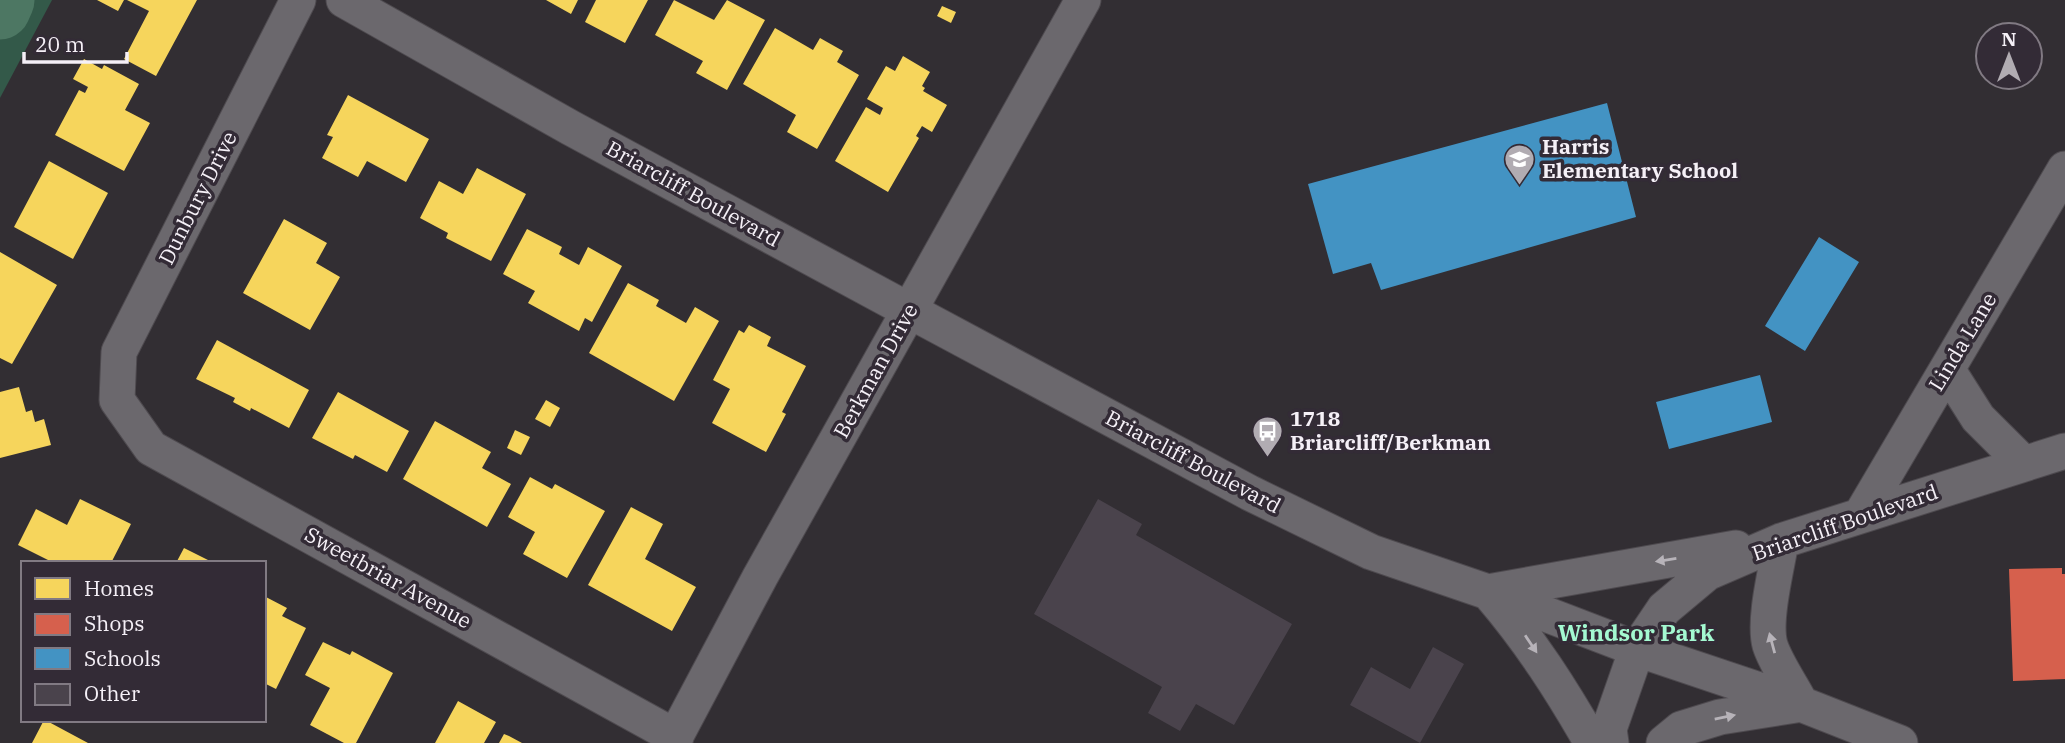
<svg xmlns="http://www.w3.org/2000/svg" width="2065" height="743" font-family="'IBM Plex Serif',serif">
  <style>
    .green { fill: #335949 }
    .homes { fill: #f6d55c }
    .shops { fill: #d6604d }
    .schools { fill: #4393c3 }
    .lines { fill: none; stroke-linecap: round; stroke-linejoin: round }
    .river { stroke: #4d7763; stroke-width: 61 }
    .building { fill: #4a434c }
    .minor-casing { stroke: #4e4a4f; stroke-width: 37 }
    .minor { stroke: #6b686d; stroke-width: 35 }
    .oneway { fill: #b7b3b9 }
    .labels { text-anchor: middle; stroke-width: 7; stroke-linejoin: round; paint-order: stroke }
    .poi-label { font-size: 21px; font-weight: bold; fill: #f5f0f7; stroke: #332b36; text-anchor: start }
    .street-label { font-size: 21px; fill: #f5f0f7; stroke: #332b36 }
    .neighbourhood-label { font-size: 23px; font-weight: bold; fill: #a4f9d1; stroke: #332b36 }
  </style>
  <rect width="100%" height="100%" fill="#322e33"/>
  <path class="green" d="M0,0H52L0,98Z"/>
  <path class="homes" d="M97,0H124L118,11Z
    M127,0H197L156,76L124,59L149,11Z
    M546,0H578L571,14Z
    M596,0H648L625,43L585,22Z
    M674,0L714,20L727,0L765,20L727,90L696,73L703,61L655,35Z
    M942,6L956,12L951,23L937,16Z
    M775,28L813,50L820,38L843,51L837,62L859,75L817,149L787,132L796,115L743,84Z
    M903,56L930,72L922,86L925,88L923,91L947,105L932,132L922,126L916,136L919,138L888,192L835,161L866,107L880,115L883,108L867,99L886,66L895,71Z
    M84,59L102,69L104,65L139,84L125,110L150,123L124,171L55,135L79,90L85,93L88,87L73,79Z
    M348,95L429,139L406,182L367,161L358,177L322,158L333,137L327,135Z
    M49,161L108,193L73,259L14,227Z
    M477,168L526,194L491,261L446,238L448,233L420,218L439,181L463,194Z
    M284,219L327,243L316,263L340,277L310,330L243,293Z
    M527,229L562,247L559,254L579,265L588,247L622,266L592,322L585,318L579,331L528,303L535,291L503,274Z
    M0,252L57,285L12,364L0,358Z
    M628,283L659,300L656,306L686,323L695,307L719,321L674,401L589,353Z
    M749,325L771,337L767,346L806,366L782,412L786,414L766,452L712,423L730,389L713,380L739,330L744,333Z
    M217,340L309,390L289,428L251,408L250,411L233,402L235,398L196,379Z
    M19,387L26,412L32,410L35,422L44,419L51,445L0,458V392Z
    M338,392L409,431L387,472L355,455L353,459L312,438Z
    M546,400L560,408L550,427L535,419Z
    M435,421L491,452L482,468L511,484L487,527L403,479Z
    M515,430L530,437L521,455L507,448Z
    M530,477L552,489L555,484L605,511L567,578L523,554L535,532L508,517Z
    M80,499L131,524L111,563H54L18,545L36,509L67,525Z
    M631,507L663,524L645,559L696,587L672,631L588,585Z
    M184,548L214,563H176Z
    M264,596L287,608L282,616L306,628L276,689L264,683Z
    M323,642L350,655L352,651L393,673L356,743H344L310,725L330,688L305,675Z
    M458,701L496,722L484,743H435Z
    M44,720L47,721L88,743H32Z
    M504,734L509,736L522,743H499Z"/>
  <path class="shops" d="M2062,568V574H2065V679L2013,681L2009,569Z"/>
  <path class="schools" d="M1607,103L1636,217L1381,290L1371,263L1333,274L1308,184Z
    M1819,237L1859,262L1805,351L1765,326Z
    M1760,375L1772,422L1669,449L1656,402Z"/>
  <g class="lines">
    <path class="river" d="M0,9L4,0"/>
  </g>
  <path class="building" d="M1098,499L1142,524L1136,535L1292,624L1234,725L1196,704L1180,731L1148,713L1162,687L1034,614Z
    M1433,647L1464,664L1420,743L1350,705L1371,667L1410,689Z"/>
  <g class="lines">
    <defs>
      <path id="minor" d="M298,0L119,352L117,400L151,448L676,737
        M344,0L571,128L910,311L1250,493L1371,552L1488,592L1637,649L1801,704L1900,743
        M1947,369L1978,418L2024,464
        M1861,515L2065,169
        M1781,541C1777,567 1763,620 1770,645C1776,664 1792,686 1801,704
        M1488,592L1736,548
        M1490,594C1531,642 1561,689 1592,743
        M672,743L760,577L1083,0
        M1611,743L1609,729L1637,649L1664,609L1707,573L1781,541L2065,451
        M1664,743L1681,729L1720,717L1796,705"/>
    </defs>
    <use href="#minor" class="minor-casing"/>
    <use href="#minor" class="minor"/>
  </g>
  <defs><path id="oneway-solid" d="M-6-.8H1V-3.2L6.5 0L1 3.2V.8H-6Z" transform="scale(1.75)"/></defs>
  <g class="oneway">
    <use href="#oneway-solid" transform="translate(1666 560) rotate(171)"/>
    <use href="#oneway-solid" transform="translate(1772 643) rotate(-105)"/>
    <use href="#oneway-solid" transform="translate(1531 644) rotate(56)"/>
    <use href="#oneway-solid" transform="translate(1725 717) rotate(-11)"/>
  </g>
  <defs>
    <symbol id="school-pin" viewBox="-11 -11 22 30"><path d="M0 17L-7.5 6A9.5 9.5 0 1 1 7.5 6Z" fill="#b1acb2" stroke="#332b36"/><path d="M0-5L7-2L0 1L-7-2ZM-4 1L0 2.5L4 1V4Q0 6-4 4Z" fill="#fff"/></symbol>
    <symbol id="bus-pin" viewBox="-11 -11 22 30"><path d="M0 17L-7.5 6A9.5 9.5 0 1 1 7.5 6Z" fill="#b1acb2" stroke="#332b36"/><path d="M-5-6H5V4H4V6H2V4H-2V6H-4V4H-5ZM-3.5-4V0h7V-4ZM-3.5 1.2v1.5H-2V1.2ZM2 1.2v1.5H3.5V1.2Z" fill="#fff"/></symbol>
  </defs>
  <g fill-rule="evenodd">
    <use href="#school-pin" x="1502" y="142" width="35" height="47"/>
    <use href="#bus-pin" x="1250" y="414" width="35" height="47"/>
  </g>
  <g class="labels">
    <g class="poi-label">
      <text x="1542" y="154">Harris<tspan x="1542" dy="24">Elementary School</tspan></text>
      <text x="1290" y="426">1718<tspan x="1290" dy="24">Briarcliff/Berkman</tspan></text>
    </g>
    <g class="street-label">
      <text transform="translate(693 194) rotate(29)" y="7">Briarcliff Boulevard</text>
      <text transform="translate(198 198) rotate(-63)" y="7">Dunbury Drive</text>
      <text transform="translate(1963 342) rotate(-59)" y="7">Linda Lane</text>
      <text transform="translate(876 371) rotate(-61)" y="7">Berkman Drive</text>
      <text transform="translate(1193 462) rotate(28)" y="7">Briarcliff Boulevard</text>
      <text transform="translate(1845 523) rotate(-19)" y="7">Briarcliff Boulevard</text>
      <text transform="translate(388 578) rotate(29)" y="7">Sweetbriar Avenue</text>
    </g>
    <g class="neighbourhood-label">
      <text x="1636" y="641">Windsor Park</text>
    </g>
  </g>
  <rect x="21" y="561" width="245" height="161" fill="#332b36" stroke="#817a83" stroke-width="2"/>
  <rect x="35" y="578" width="35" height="21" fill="#f6d55c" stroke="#817a83" stroke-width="2"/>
  <text x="84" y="596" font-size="21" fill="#f5f0f7">Homes</text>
  <rect x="35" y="614" width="35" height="21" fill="#d6604d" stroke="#817a83" stroke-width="2"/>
  <text x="84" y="631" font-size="21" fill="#f5f0f7">Shops</text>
  <rect x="35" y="648" width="35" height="21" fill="#4393c3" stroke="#817a83" stroke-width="2"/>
  <text x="84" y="666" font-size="21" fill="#f5f0f7">Schools</text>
  <rect x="35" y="684" width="35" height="21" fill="#4a434c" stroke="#817a83" stroke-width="2"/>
  <text x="84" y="701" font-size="21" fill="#f5f0f7">Other</text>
  <g transform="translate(2009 56)"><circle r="33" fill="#332b36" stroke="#817a83" stroke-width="2"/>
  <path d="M0-5L12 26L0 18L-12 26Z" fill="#b1acb2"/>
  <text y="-10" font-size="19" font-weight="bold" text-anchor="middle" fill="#f5f0f7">N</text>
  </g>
  <path d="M24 52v10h103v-10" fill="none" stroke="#f5f0f7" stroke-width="3.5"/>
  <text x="35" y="52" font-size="21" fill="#f5f0f7" stroke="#332b36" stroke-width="5" paint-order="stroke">20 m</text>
</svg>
